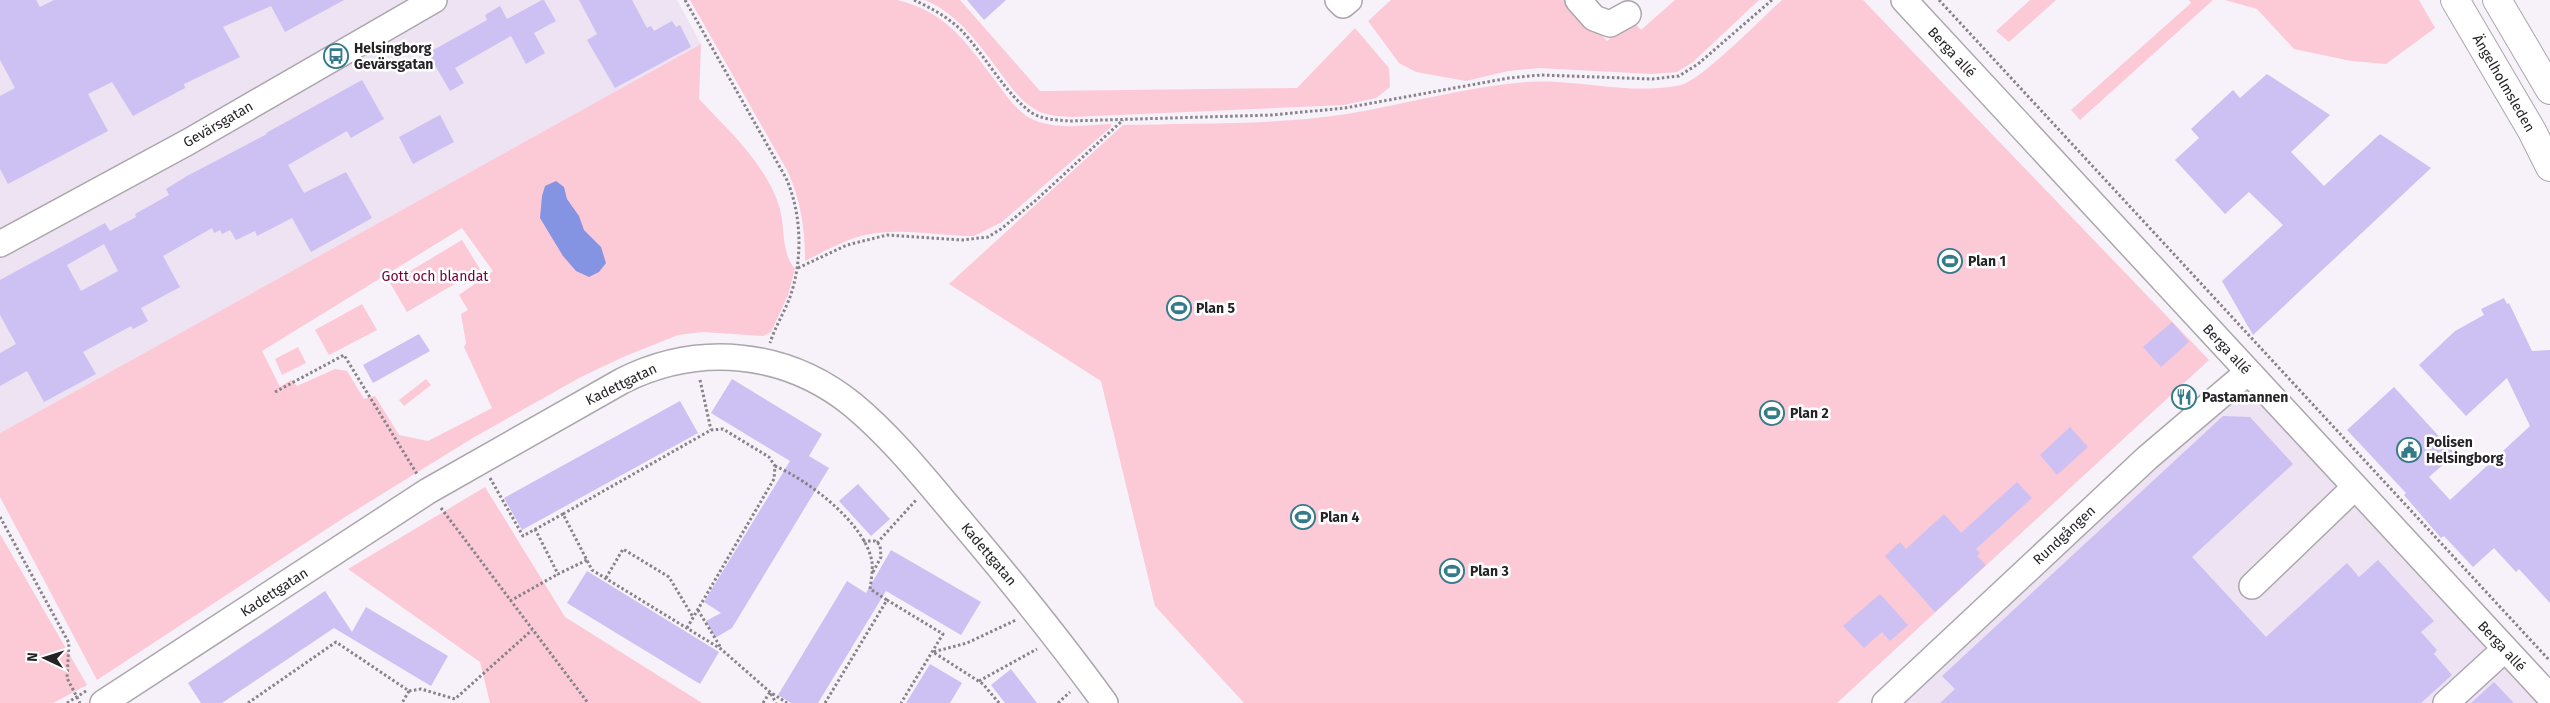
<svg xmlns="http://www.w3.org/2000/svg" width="2550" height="703" font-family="'Fira Sans',sans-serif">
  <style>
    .built { fill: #eee3f2 }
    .green { fill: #fcc9d7; fill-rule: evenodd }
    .water { fill: #8593e3 }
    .building { fill: #cdc0f3; fill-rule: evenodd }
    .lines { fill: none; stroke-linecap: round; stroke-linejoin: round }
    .minor-casing { stroke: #aca6ad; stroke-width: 28 }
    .highway-casing { stroke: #aca6ad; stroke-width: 30 }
    .path { stroke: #878388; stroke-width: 3; stroke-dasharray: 2.5 2.5; stroke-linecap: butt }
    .minor { stroke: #fff; stroke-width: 25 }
    .highway { stroke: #fff; stroke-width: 28 }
    .labels { text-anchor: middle; stroke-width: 5; stroke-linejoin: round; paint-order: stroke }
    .poi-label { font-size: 14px; font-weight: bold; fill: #252326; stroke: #fff; text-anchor: start }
    .street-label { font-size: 14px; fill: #252326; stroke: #fff }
    .park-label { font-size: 14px; fill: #74003a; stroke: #fff }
  </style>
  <rect width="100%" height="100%" fill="#f7f1f9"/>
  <path class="built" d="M0,0H677L701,44L0,433Z
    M2248,377L2547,703H1894Z"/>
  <path class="green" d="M690,0H897C948,12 967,44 997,83C1006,95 1015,109 1028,117C1052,131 1085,125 1111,124V127L1002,222L974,236C939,236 901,227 865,235C844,240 825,251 805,261C805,228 801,202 788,172Z
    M925,0H960L1040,91L1297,88L1355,28L1389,68L1390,87L1376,98L1344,105L1071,117C1060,116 1050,116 1040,112C1023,104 1013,90 1002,75C980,46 960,15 925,0Z
    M1391,0H1569L1607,41L1632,20L1641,30L1675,0H1759L1693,62L1677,72L1652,74L1539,68L1508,71L1466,81L1416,72L1399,63L1368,21Z
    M1782,0H1863L2209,360L1837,703H1244L1155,606L1101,381L949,284L1123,125C1194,123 1277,125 1347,114C1406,104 1465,87 1526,82C1576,78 1630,96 1681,85C1702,80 1762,18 1782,0Z
    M2030,0H2056L2009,42L1996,31Z
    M2189,0H2213L2080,120L2071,110L2191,3Z
    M2225,0H2419L2435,28L2386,64L2351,61L2294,49L2257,9Z
    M701,44L699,99C728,130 766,164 779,206C786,228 780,251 795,269L788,295L771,332L763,336L703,332L678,335L623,357L579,378L471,439L345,517L97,680L0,497V433ZM462,228L493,271L459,295L468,310L461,314L466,343L464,347L492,408L428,441L399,435L375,396L364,399L347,371L335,369L297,386L291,380L280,387L262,351Z
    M462,240L480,269L407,312L390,283Z
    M362,304L377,330L329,355L315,330Z
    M298,347L306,363L282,375L275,359Z
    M426,379L431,385L404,406L399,400Z
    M485,487L565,617L702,703H490L480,662L348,569Z
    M0,534L87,685L53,703H0Z"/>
  <path class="water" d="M556,181L564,187L567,199L579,216L584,230L601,247L606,263L599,272L589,277L576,271L563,256L540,218L542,196L545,186Z"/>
  <path class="building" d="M0,0H36L40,7L54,0H344L285,32L271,6L223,27L240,57L184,84L185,88L133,116L112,82L88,94L108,131L8,184L0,169V96L15,88L0,60Z
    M542,0H544L556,21L534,33L545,53L526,64L511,36L455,68L464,83L450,91L428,53L487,20L485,15L500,6L507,19Z
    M579,0H632L647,28L651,26L654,31L672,21L676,27L680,25L691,47L615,88L587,40L597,34Z
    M967,0H1006L984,20Z
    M2267,74L2330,115L2291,152L2324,186L2380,134L2431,168L2253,335L2222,281L2283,225L2249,192L2225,214L2175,160L2199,138L2191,129L2233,90L2240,98Z
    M362,80L384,119L351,138L347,131L288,165L304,193L346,172L372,218L311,252L292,218L257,236L255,231L236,240L230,230L222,234L220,230L214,233L212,228L163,256L180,287L141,308L148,321L133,329L131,326L83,352L96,374L44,402L27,371L0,386V353L16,344L0,315V280L105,223L110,231L136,217L135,214L169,195L166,189L187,176L267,134L266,133ZM104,244L118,271L81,291L67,265Z
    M440,115L454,142L413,164L399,137Z
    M2504,298L2507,304L2509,303L2532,351L2550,350V603L2519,569L2516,572L2494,548L2473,567L2444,536L2441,538L2404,495L2406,493L2347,430L2394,387L2455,454L2429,477L2450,500L2530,426L2507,378L2466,416L2419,365L2455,331L2484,315L2481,309Z
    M2172,322L2189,342L2161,367L2143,347Z
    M419,334L430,351L373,383L363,365Z
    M732,379L822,434L809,456L829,468L732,628L715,638L706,621L721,613L704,602L790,461L711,413Z
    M680,401L698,433L522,530L504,498Z
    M2223,416L2250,417L2293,464L2192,557L2266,637L2347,563L2359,577L2378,560L2434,621L2421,632L2437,650L2434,654L2452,675L2421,703H1940L1955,689L1942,676Z
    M2070,427L2088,447L2057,475L2040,455Z
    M2017,482L2032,498L1976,549L1980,553L1977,556L1986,565L1935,612L1885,556L1900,542L1906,549L1944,514L1961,533Z
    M858,484L890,519L871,536L839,501Z
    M891,550L981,602L961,635L886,591L818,703H791L778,695L847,581L866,593Z
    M587,571L719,652L700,684L567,603Z
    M325,591L352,632L366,607L448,656L431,686L334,628L222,703H201L188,683Z
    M1880,594L1908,625L1890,641L1882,632L1864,648L1843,626Z
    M930,664L962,683L950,703H906Z
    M1011,669L1037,703H1005L991,685Z
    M2494,682L2514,703H2471Z"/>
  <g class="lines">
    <defs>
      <path id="minor" d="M1338,0L1343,5L1349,0
        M1578,0L1594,18L1610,24L1628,14
        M1904,0L2550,697
        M0,244L188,142L434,0
        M2252,586L2355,487
        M103,703L428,491L622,381C698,343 785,350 853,405C894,439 929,484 964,525C1013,583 1060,641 1105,703
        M1885,703L2147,458L2248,372
        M2446,703L2505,649"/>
      <path id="highway" d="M2455,0L2532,131L2550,167
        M2497,0L2550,90"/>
    </defs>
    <use href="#minor" class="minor-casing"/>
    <use href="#highway" class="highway-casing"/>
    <path class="path" d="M685,0L786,178C802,214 803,260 790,297C784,313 775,327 770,343
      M914,0C931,8 948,17 962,31C984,54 1007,96 1032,113C1044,120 1057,120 1070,121L1272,115L1345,108L1509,78L1541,75L1652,79L1679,76L1698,64L1772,0
      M1939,0L2550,661
      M798,268L847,245L887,235L962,240L988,237L1001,229L1035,201L1123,120
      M700,380L711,430
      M275,392L344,355L417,474
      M775,466C808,480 866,524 872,562C873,570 871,581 870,589L887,600
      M490,478L523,536L563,514L592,570L721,649L770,692L787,703
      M441,508L588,703
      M563,514L711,430L723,429L769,457L775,466L774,479L687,628
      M0,517L69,643L67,678L80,703
      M535,529L558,574L587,560
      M863,541H875L880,545L881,557L872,574
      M877,543L917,499
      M606,578L623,549L669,577L693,617
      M510,601L558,574
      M698,610L721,648
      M979,681L1037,649
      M409,691L421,689L455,699L532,630
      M67,703L86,691
      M248,703L336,642L409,691L402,703
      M763,703L770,692L776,703
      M825,703L887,600L943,634L901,703
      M999,703L983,684L933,652L967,643L1016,620
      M1058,703L1070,692"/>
    <use href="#minor" class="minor"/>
    <use href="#highway" class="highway"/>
  </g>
  <defs>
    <symbol id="bus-ring" viewBox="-11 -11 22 22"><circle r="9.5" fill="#fff" stroke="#347a87" stroke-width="1.5"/><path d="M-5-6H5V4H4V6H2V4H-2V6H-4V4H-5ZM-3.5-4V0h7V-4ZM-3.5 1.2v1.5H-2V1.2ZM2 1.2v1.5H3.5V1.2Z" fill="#347a87"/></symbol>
    <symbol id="stadium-ring" viewBox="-11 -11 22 22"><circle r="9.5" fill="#fff" stroke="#347a87" stroke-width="1.5"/><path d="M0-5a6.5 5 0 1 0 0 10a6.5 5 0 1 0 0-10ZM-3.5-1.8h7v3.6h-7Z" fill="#347a87"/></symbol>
    <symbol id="restaurant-ring" viewBox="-11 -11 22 22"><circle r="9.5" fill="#fff" stroke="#347a87" stroke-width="1.5"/><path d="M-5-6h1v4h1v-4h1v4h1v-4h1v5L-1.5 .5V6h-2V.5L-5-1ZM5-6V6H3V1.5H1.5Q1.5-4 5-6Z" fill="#347a87"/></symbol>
    <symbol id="civic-ring" viewBox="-11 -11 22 22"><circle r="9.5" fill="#fff" stroke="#347a87" stroke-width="1.5"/><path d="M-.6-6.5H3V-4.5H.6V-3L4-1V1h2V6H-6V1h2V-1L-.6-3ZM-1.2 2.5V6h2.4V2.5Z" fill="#347a87"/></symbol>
  </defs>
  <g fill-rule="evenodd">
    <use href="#bus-ring" x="322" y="42" width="28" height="28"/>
    <use href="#stadium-ring" x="1936" y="247" width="28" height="28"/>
    <use href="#stadium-ring" x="1165" y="294" width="28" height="28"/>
    <use href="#restaurant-ring" x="2170" y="383" width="28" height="28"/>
    <use href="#stadium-ring" x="1758" y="399" width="28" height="28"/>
    <use href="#civic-ring" x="2395" y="436" width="28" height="28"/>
    <use href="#stadium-ring" x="1289" y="503" width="28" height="28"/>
    <use href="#stadium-ring" x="1438" y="557" width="28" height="28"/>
  </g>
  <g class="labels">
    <g class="poi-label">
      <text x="354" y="53">Helsingborg<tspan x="354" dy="16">Gevärsgatan</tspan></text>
      <text x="1968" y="266">Plan 1</text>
      <text x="1196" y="313">Plan 5</text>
      <text x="2202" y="402">Pastamannen</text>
      <text x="1790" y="418">Plan 2</text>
      <text x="2426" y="447">Polisen<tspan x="2426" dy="16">Helsingborg</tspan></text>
      <text x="1320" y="522">Plan 4</text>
      <text x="1470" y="576">Plan 3</text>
    </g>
    <g class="street-label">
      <text transform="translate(1952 52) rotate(47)" y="5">Berga allé</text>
      <text transform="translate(2504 83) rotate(60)" y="5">Ängelholmsleden</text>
      <text transform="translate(218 124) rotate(-30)" y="5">Gevärsgatan</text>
      <text transform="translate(2227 349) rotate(47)" y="5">Berga allé</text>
      <text transform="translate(621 384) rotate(-26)" y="5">Kadettgatan</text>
      <text transform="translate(2064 535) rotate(-43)" y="5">Rundgången</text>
      <text transform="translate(989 554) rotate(50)" y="5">Kadettgatan</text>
      <text transform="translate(274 592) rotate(-33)" y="5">Kadettgatan</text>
      <text transform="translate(2502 646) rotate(47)" y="5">Berga allé</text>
    </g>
    <g class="park-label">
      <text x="435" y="281">Gott och blandat</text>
    </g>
  </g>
  <g transform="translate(45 658) rotate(274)" stroke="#ffffff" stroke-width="4" paint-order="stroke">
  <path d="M0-4L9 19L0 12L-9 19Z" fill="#252326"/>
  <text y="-8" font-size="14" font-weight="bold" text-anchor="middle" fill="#252326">N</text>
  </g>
</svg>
